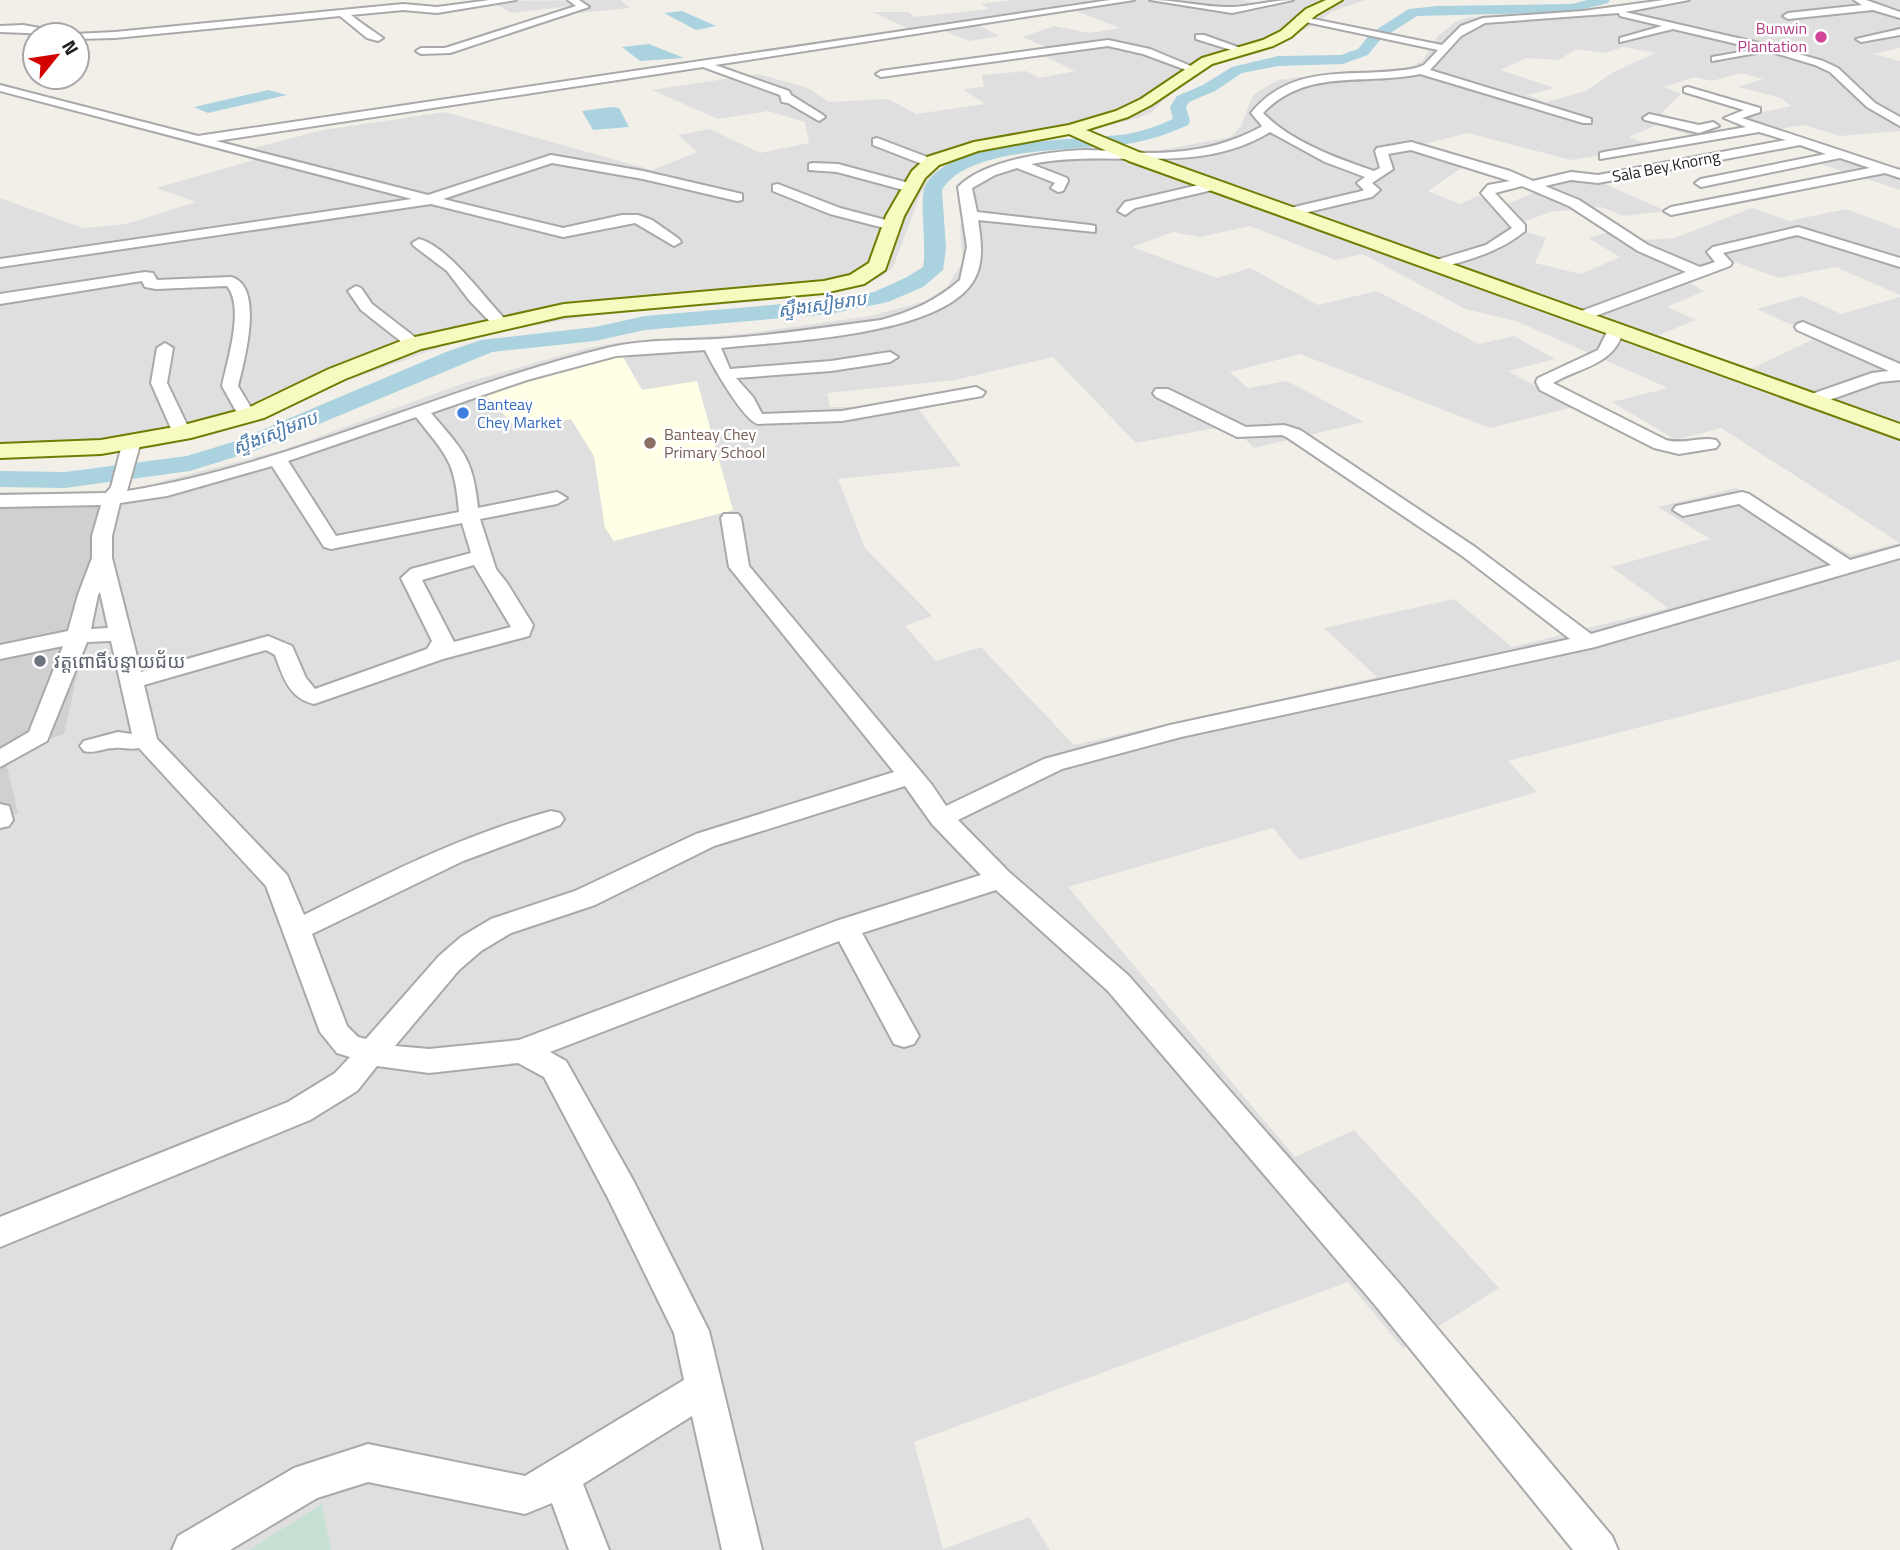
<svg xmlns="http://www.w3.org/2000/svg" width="1900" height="1550" font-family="'Titillium Web','Noto Sans Khmer',sans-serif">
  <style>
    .residential { fill: #e0dfdf; fill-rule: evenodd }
    .education { fill: #ffffe5 }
    .religious { fill: #d0d0d0 }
    .wetland { fill: #c6e0d4 }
    .water { fill: #aad3df }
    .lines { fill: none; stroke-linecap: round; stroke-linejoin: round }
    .river { fill: #aad3df; fill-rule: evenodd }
    .street-casing { stroke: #a9a9a9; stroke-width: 4 }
    .secondary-casing { stroke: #707d05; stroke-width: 4 }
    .street { fill: #fff; fill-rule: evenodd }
    .secondary { fill: #f7fabf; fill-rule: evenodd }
    .hotel-dot { fill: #d1479c; stroke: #fff; stroke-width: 2.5 }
    .shop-dot { fill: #3f7fe0; stroke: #fff; stroke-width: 2.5 }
    .education-dot { fill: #8d6e63; stroke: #fff; stroke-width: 2.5 }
    .worship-dot { fill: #6b7280; stroke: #fff; stroke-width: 2.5 }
    .labels { text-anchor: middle; stroke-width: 5; stroke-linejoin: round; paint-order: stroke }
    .far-hotel-label { font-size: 16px; fill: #b23c85; stroke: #fff; text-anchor: end }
    .far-street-label { font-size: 16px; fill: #222; stroke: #fff }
    .far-shop-label { font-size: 16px; fill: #366cbe; stroke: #fff; text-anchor: start }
    .far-education-label { font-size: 16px; fill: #785e54; stroke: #fff; text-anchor: start }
    .far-water-label { font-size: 18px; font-style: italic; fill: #4a7aab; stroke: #fff }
    .worship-label { font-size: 19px; fill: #5b616d; stroke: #fff; text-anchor: start }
  </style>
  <rect width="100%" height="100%" fill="#f2efe9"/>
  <path class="residential" d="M621,0L630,8L580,13L572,6L511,13L490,1Z
    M1011,0H1241L1260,3L1275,0H1365L1331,12L1314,25L1269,47L1233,56L1201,71L1162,101L1152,112L1138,118L1084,131L967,151L943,163L921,193L893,267L881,277L857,287L822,294L754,302L603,313L515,329L446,345L319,391L272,414L157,447L89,454L0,459V198L83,228L126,224L196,202L156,188L268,156L246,150L323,130L445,112L652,170L697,152L678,135L710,129L760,153L809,143L805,122L768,111L718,119L652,90L758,74L808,88L829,102L888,99L916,114L985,104L963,89L984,87L982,75L1026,71L1039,78L1075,71L1032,50L1046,47L1022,37L1054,26L1090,33L1120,28L1076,11L978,25L1000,36L969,41L945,31L920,34L872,12H908L916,17L989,9L981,4Z
    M1672,0H1900V48L1873,54L1900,61V131L1840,136L1804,125L1779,129L1741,117L1791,106L1781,98L1738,87L1763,79L1741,73L1712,81L1695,77L1664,87L1681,94L1661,113L1718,133L1697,137L1657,125L1629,137L1655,147L1571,160L1468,133L1424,144L1470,162L1428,191L1460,204L1478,196L1505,205L1558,182L1592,178L1666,211L1624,216L1601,207L1550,212L1510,227L1546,238L1535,263L1581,274L1620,257L1588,238L1619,229L1644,240L1675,238L1752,208L1789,221L1846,209L1900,229V295L1836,267L1779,278L1729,260L1674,274L1704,291L1667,307L1696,320L1651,338L1744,372L1818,337L1757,309L1802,296L1841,314L1900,297V660L1508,761L1537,792L1299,860L1273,828L1068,887L1295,1157L1354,1130L1499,1288L1403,1349L1348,1282L914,1442L943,1549L1029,1517L1050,1550H331L322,1505L249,1550H0V492H81L136,488L283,450L461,384L587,348L621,342L742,334L870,316L926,301L947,287L963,261L960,226L968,211L958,186L983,169L1016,161L1141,154L1231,137L1241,126L1253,95L1278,80L1325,74L1376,73L1412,67L1423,60L1437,37L1455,22L1466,18L1509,13H1561ZM1624,47L1655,53L1612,73L1586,91L1546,102L1527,95L1555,88L1500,70L1526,58L1559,60L1576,49L1604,53ZM1250,226L1335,260L1363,254L1465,309L1516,321L1668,388L1612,402L1676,440L1721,428L1900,543L1851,555L1736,488L1658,507L1710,539L1611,567L1668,608L1512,647L1454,599L1324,628L1377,677L1074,745L981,647L936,661L905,626L932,616L865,548L838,479L961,466L917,407H830L827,393L955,380L1053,357L1136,443L1231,425L1254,448L1364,422L1287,381L1248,388L1230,372L1300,354L1490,428L1573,407L1508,371L1555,359L1514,336L1479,344L1377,291L1318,305L1250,268L1217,278L1132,247L1173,232L1200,237Z
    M1841,153L1889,169L1900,166V190L1806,159Z"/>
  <path class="education" d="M622,355L642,390L697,381L733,510L614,541L605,528L594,456L571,419L520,431L484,394L585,361Z"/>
  <path class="religious" d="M110,494L96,589L64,734L4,754L18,813L0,821V497Z"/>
  <path class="wetland" d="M322,1504L331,1550H249Z"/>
  <path class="water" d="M682,11L716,26L696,30L664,13Z
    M649,44L684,58L640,61L622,47Z
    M268,90L287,95L208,113L194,107Z
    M611,107L619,108L629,127L593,130L582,111Z"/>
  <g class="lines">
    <path class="river" d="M1587,0H1610L1608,3L1572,12L1417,16L1381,39L1368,55L1343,64L1278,66L1242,73L1215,91L1189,102L1186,107L1190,121L1188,125C1168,134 1148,141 1126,144C1081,151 968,145 942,190L946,248L943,270L923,287L888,302L829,314L645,330L595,341L492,352L254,451L190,471L65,488L0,487V471L65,472L187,456L236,441L446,352L481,340L595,327L645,316L829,300L874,292L907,277L923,267C927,247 919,199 925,187C948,137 1080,141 1127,134C1143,131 1158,126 1173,119L1170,107L1177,96L1203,85L1232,67L1278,56L1341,55L1358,49L1371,33L1409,9L1437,6L1572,4Z"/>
    <defs>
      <path id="street" d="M490,0H516L437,13L403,10L351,15C361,23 373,31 383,38L378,41L367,38L340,16L115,38L77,39V35L0,32V26L23,25L74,34L115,32L403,4L437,7Z
        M568,0H579L589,7L450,53L421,54L416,51L421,48H445L576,6Z
        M1110,0H1134L715,65L789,91L791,95L823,115L825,117L819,121L788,103L782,102L780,95L703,67L216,141L428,195L551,155L643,171L742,194V200L737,201L643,179L552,163L443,199L563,228L622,215H638L652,220L679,239L681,242L674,246L635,223L563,237L431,204L0,267V259L412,199L0,91V85L198,136Z
        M1150,0C1178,0 1206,8 1233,7C1253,6 1272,0 1293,0L1232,13Z
        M1664,0H1689L1625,12L1768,45L1823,61L1838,68L1875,103L1900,117V126L1867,107L1830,72L1815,65L1768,51L1712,61V57L1758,49L1673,29L1620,42V38L1662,26L1620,16L1619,13L1485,23L1461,36L1430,70L1591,119V123H1583L1420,74C1364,86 1307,67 1263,113C1291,142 1337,158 1374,171L1380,168L1375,151L1377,148L1411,142L1510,171L1533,181L1571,172L1598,175L1786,140L1759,132L1600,159V153L1604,152L1746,127L1724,118L1744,110L1684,92V88L1688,87L1760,108V112L1742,118L1900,170V178L1885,173L1671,215L1664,211L1671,207L1870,168L1840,158L1701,187L1695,183L1701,179L1826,154L1800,145L1598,183L1571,180L1545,186L1579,200L1648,245L1700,267L1715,262L1707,252L1713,247L1798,227L1900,258V267L1797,235L1723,253L1732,263L1730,266L1582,321L1576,319L1574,316L1576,313L1686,272L1638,251L1569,206L1522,186L1495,193L1525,225V231C1499,252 1470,260 1438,268L1433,267L1431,264L1433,261L1486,245L1512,228L1481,193L1488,185L1510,181L1411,150L1388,154L1393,169L1372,183L1380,190L1372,197L1291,216L1286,215V209L1362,191L1364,190L1357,183L1365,177L1325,162L1270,132C1197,177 1111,148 1031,164L1067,178L1068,181L1063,191L1058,192L1051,188L1055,183L1017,168L995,175L972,188L977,212L1090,225L1095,226V232L978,220C981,239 984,261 975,278C945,337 781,341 721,348L730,369L831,361L890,352L898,357L890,362L831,371L736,378L753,397L762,414L842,411L976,387L985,392L982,396L842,421L758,424C744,421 712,365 705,350L616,356L527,380L431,413C462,450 473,457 478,508L557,492L567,498L557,504L480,519L496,569L507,583L533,625L529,636L443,659L314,704C289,698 283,677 275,655L266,650L144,685L157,739L287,875L304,915C384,875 465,834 551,811L560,813L564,819L560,825L463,861L312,934L347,1026L358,1037L366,1039L439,956L461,937L491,919L575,891L696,834L894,772L729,567L721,518L724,514H738L741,518L749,566L932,785L946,806L1044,759L1170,725L1570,639L1461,555L1288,438L1282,435L1237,437L1156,397L1153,393L1156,389H1168L1246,427L1284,425L1300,430L1475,547L1591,634L1831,565L1739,504L1683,516L1673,510L1676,506L1742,492L1749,494L1850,560L1900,546V558L1595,647L1181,737L1062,769L958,820L1009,872L1128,975L1399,1283L1612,1536L1618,1550H1573L1375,1305L1108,991L996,890L862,933L919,1036L914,1044L904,1047L894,1044L839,941L550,1052L566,1061L633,1180L709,1331L762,1550H722L692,1416L583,1484L609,1550H569L552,1503L525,1514L368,1482L317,1498L230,1550H172L178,1536L294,1468L368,1444L525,1476L684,1380L674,1333L609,1200L544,1077L518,1063L429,1073L377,1066L357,1091L310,1120L0,1247V1217L288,1102L335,1073L350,1057L337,1053L320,1032L266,886L139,748C129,750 123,747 114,748C103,748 95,754 84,751L80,746L84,741L118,732L132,734L111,641L87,642L47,741L0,767V749L29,732L63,646L0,659V645L68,631L78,595L92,558V536L101,505L0,507V495L106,493L111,487L123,441L132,436L141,441L127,491C293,464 447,386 611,347C644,339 683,341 717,339C771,336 826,327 881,320C911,312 936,301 960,280L967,247L958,187C984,160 1050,151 1086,150C1115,150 1144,155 1173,152C1204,150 1233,142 1261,127L1262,126L1251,113C1295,59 1357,80 1416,68L1424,65L1438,50L1301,21L1296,18L1298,16L1442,45L1461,26L1483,18L1583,11ZM416,417C447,456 455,461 459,512L336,536L288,461ZM272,466L324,547L331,549L462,523L471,553L411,569L401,578L432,641L427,649L315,689L306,678L292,646L268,636L141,672L112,558V536L120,503L167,496ZM474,565L511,627L454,642L422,580ZM100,592L108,628L91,629L98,595ZM905,786L932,824L981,875L836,921L519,1040L429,1049L395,1046L459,970L481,951L511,933L595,905L714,846Z
        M1854,0H1866L1900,12V18L1873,10L1788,19L1783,16L1788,13L1862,5Z
        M1900,29V35L1861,42L1856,39Z
        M1196,35H1204L1246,50L1241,53L1196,39Z
        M1108,40L1150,49L1198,69L1189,71L1143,54L1108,46L881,77L876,74L881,71Z
        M1649,114L1699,125L1713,122L1719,126L1699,133L1645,120L1643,118Z
        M877,138L935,160L937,163L931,167L927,166L873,145V139Z
        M813,163L838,164L916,185L918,188L911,192L837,172L809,170V164Z
        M1216,181L1223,185L1221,188L1135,208L1125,215L1118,211L1125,202Z
        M778,184L840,208L897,223L899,226L892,230L830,214L773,191V185Z
        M419,239C449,247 483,297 506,320L508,323L506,326H494L469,300L447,271L414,246L412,243Z
        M145,272L153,273L157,280L231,277C265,286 244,362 238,386L256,416L253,420H241L222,386C227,361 245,307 227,286L156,289L145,287L142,281L0,304V294Z
        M356,286L361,288L372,304L420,341L422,344L420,347H408L361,310L348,291Z
        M1803,322L1900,364V380L1880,382L1818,404H1806L1803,400L1806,396L1872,373L1889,371L1797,330L1795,327L1797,324Z
        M1616,324L1624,329C1614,366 1582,366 1553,383L1666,440C1684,445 1700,436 1716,440L1719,444L1716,448L1679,454L1654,448L1540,390L1536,382L1538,378L1598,350L1610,326Z
        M165,343L173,348L167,383L191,433L182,438L173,433L151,383L157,348Z
        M0,804L9,806L13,820L9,826L0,828Z"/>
      <path id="secondary" d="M1326,0H1342L1316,15L1291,37L1273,46L1212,64L1151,105L1128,117L1086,130L1141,153L1900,424V439L1129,161L1069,134L978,151L939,165L925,178L904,216L885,270L864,284L824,293L564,316L421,349L345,379L264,418L191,438L101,454L0,458V444L101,440L180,426L248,408L329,369L406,339L564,304L824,281L850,275L869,263L886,216L912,171L927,157L974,142L1069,125L1116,111L1141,99L1202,58L1263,40L1281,31L1306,9Z"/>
    </defs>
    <use href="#street" class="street-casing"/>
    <use href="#secondary" class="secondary-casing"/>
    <use href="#street" class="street"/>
    <use href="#secondary" class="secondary"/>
  </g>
  <circle class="hotel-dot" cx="1821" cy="37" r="7"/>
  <circle class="shop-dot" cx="463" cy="413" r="7"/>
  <circle class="education-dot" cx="650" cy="443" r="7"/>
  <circle class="worship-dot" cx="40" cy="661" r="7"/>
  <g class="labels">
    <g class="far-hotel-label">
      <text x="1807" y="34">Bunwin<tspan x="1807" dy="18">Plantation</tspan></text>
    </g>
    <g class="far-street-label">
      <text transform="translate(1666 166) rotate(-11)" y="6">Sala Bey Knorng</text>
    </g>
    <g class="far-shop-label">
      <text x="477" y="410">Banteay<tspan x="477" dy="18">Chey Market</tspan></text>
    </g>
    <g class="far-education-label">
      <text x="664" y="440">Banteay Chey<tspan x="664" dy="18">Primary School</tspan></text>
    </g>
    <g class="far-water-label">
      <text transform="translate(822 305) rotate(-8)" y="6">ស្ទឹងសៀមរាប</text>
      <text transform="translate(275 433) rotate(-21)" y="6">ស្ទឹងសៀមរាប</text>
    </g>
    <g class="worship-label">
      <text x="54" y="668">វត្តពោធិ៍បន្ទាយជ័យ</text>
    </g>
  </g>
  <g transform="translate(56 56) rotate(60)"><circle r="33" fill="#ffffff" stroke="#a7a7a7" stroke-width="2"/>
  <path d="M0-5L12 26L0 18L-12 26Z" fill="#d40000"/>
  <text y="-10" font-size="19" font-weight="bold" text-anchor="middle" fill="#222222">N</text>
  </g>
</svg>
